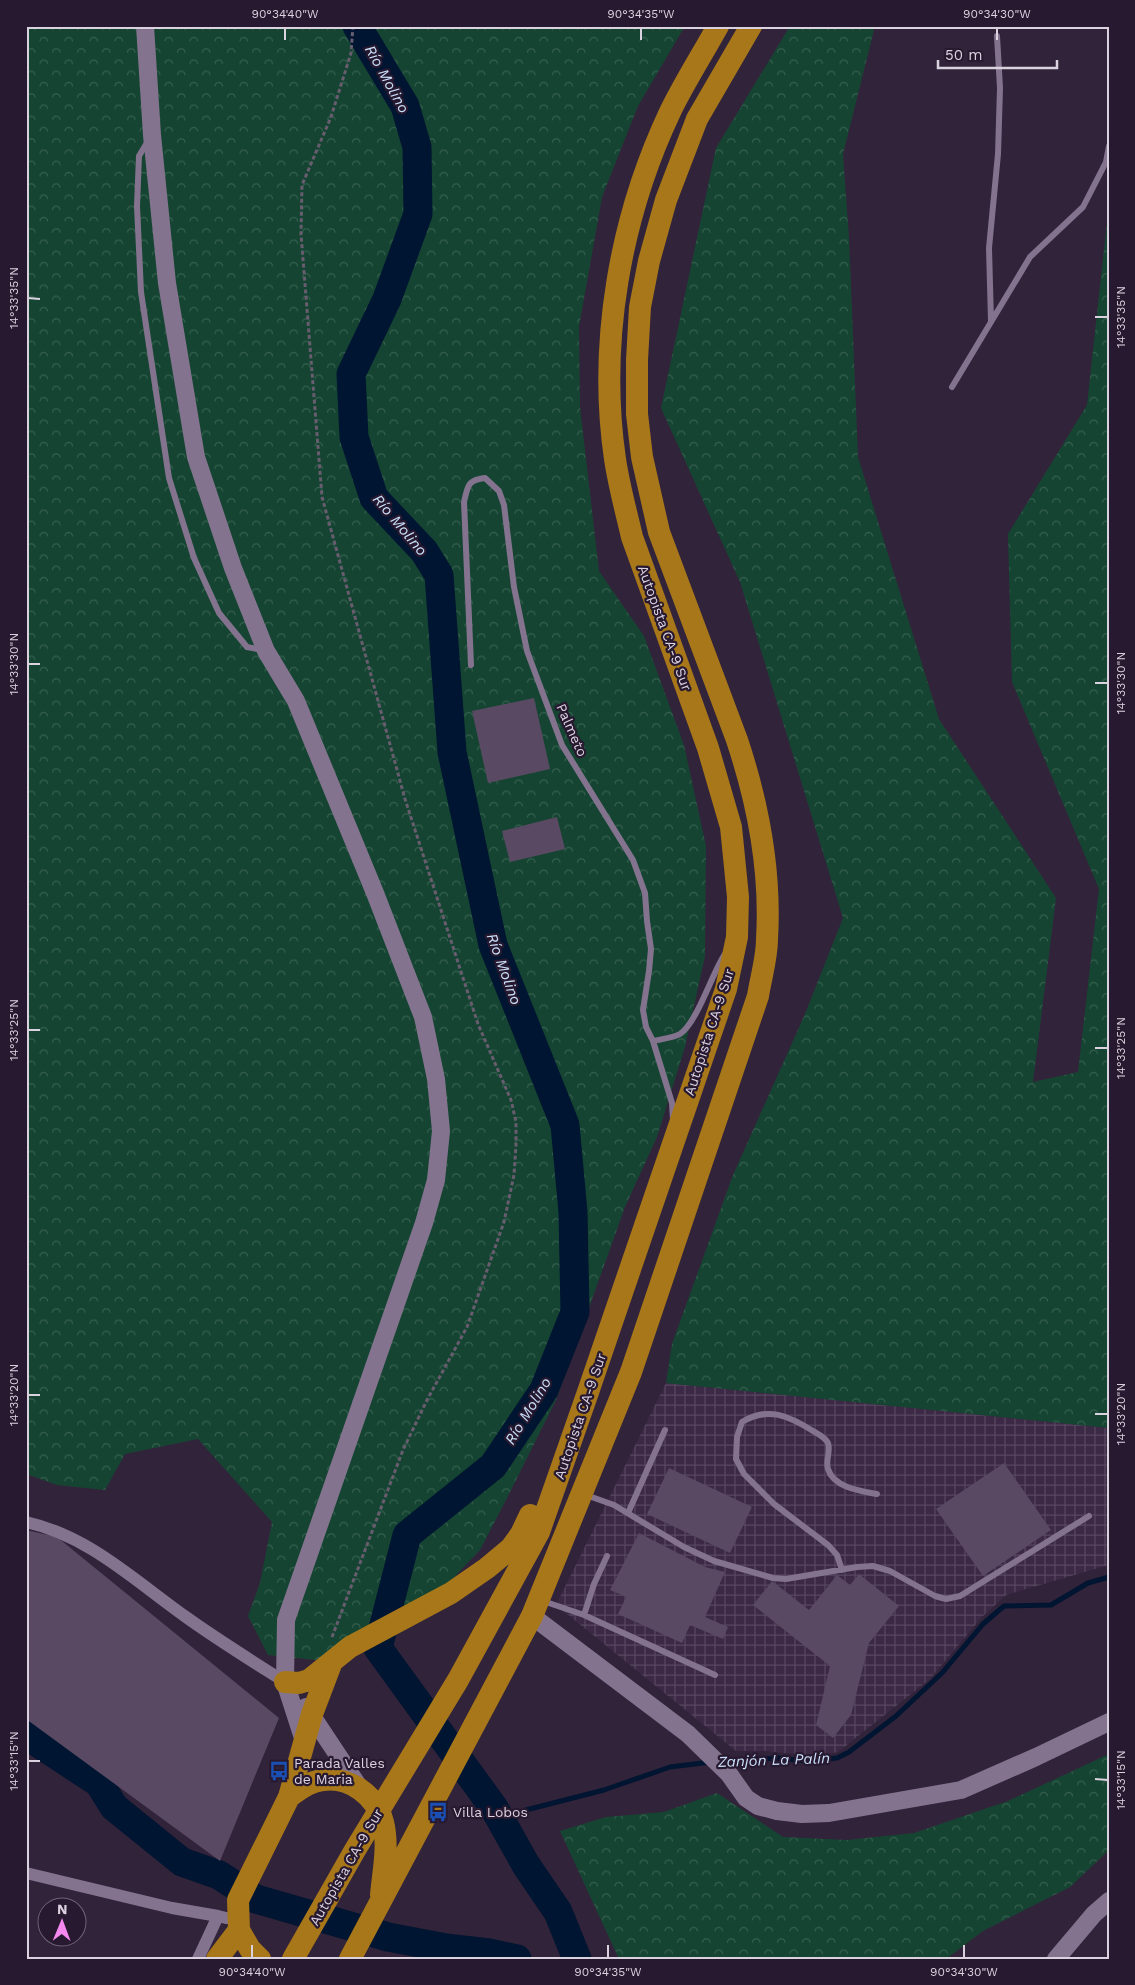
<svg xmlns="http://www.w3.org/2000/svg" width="1135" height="1985" font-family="'Work Sans',sans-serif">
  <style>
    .industrial { fill: url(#industrial-grid) }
    .forest { fill: url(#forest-crowns) }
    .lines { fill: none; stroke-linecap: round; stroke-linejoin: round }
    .stream { stroke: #001531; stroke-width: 5 }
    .river { stroke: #001531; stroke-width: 29 }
    .building { fill: #594962 }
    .path { stroke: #685c6f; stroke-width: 3; stroke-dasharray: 4 2.5; stroke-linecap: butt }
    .lane { stroke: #84738e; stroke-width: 6 }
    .street { stroke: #84738e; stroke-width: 12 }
    .secondary { stroke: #84738e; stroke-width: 18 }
    .highway { stroke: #a87719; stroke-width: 22 }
    .ticks { fill: none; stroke: #dbd2e0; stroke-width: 2 }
    .labels { text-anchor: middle; stroke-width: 4.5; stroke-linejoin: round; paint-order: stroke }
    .street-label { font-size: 14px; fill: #dbd2e0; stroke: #27192f }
    .poi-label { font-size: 14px; fill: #dbd2e0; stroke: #27192f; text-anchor: start }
    .water-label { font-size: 15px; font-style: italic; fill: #cae1fc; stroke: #27192f }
    .neatline { fill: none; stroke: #dbd2e0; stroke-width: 2 }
    .ticks-label { font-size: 12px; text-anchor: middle; fill: #dbd2e0 }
  </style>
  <defs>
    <pattern id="industrial-grid" width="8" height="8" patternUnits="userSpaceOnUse" patternTransform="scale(1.25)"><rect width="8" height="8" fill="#3c2946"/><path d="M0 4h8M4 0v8" fill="none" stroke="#584760"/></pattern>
    <pattern id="forest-crowns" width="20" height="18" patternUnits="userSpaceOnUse" patternTransform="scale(1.25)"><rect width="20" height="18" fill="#154532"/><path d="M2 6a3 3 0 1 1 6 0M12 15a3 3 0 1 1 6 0" fill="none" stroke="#365f4f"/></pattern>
  </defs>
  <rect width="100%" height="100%" fill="#312339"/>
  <path class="industrial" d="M666,1383L1109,1428V1565L1006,1595L982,1617L930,1679L838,1752L816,1756L765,1751H736L556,1605Z"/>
  <path class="forest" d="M26,26H685L638,106L602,197L579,327L580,407L599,571L644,636L684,745L706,846L705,956L685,1047L657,1137L625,1207L556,1400L506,1500L480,1550L443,1589L344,1663L268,1655L248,1616L260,1583L272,1522L198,1439L125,1454L105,1490L57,1485L26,1474Z
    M790,26H875L843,154L849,238L858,457L939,719L1056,898L1033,1082L1078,1072L1099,889L1012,682L1008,534L1087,405L1109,204V1428L666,1383L672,1344L733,1175L805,1014L843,918L740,582L661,408L716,148Z
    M1109,1754V1850L1070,1887L983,1931L946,1959H619L560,1831L606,1817L664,1812L717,1793L783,1837L847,1840L914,1833L1008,1801Z"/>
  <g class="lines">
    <path class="stream" d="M722,1761L779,1758L805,1761L837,1758L849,1752L896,1716L942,1673L983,1624L1004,1606L1051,1605L1088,1583L1109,1577
      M504,1827L526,1810L604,1790L670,1767L711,1762"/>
    <path class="river" d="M357,26L405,106L417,147L418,214L387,299L351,374L354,437L374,498L424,551L439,575L452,752L493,945L565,1125L573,1212L575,1312L544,1390L493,1466L407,1535L378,1648L494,1808L526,1865L558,1912L577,1959
      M26,1735L99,1783L114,1807L182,1862L219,1875L256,1899L388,1937L446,1948L489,1953L517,1959"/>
  </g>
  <path class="building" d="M534,698L550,769L488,783L472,711Z
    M557,817L565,849L510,862L502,831Z
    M1004,1463L1051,1530L983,1576L936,1509Z
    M669,1468L752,1507L730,1553L647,1514Z
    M26,1530L57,1537L279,1718L220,1861L26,1719Z
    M639,1533L705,1567L725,1572L705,1617L728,1627L723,1639L690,1625L682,1643L618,1614L626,1597L610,1590Z
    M859,1574L899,1606L869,1643L851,1715L833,1738L816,1725L830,1666L753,1605L772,1581L809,1610L837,1575L850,1585Z"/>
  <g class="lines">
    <path class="path" d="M332,1637L403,1450L427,1400L467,1327L504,1222L514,1175L516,1145V1122L511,1100L478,1024L405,799L322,497L301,234L302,185L331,117L351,53L353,26"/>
    <path class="lane" d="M148,141L139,156L137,206L141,292L169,478L194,558L219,613L247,647L262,650
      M991,321L989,248L998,154L1000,88L997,36
      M952,387L1030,257L1083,207L1106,162L1109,146
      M471,665L464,502C468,486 467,480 485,478L499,491L504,505L514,587L527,651L562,745L633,860L645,893L647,921L651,949L649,971L643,1010L646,1027L653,1041C661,1039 673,1038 680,1034C697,1023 712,973 725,954
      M653,1041L672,1103L673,1120
      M586,1495L614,1505L684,1547L714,1561L773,1578L786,1579L857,1567L873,1566L890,1571L935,1596L946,1599L960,1596L1089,1516
      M628,1513L665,1430
      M842,1570L837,1555L828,1545L774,1504L744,1474L736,1459L737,1437L742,1422C768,1406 789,1416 813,1431C818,1434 825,1437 828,1443C831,1451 825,1461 828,1469C834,1488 861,1491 877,1494
      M543,1601L584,1615L715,1675
      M584,1615L594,1584L607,1556"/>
    <path class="street" d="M26,1522C89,1536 135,1581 186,1617C218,1640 252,1661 285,1682
      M26,1873L172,1908L218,1916
      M198,1959L218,1916L226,1918"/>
    <path class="secondary" d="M145,26L152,135L167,283L196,457L233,568L266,651L296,701L375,893L423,1017L436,1079L441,1131L436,1180L424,1223L286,1620L285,1682L304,1741
      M532,1616L688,1734L729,1774L746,1798L758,1806L777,1811L802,1814L829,1813L961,1790L1036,1757L1109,1722
      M306,1707L361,1790
      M1056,1959L1094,1914L1109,1901"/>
    <path class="highway" d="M285,1682L299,1683L309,1680L350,1647L451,1593L487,1568L511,1548L521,1534L530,1515
      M289,1797C299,1790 310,1781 323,1780C350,1776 376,1796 383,1822C389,1845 383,1872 381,1895
      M217,1959L239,1930
      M260,1959L250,1949L239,1930L238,1900L289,1797L312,1714L331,1664
      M293,1959L355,1850L458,1680L539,1532L587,1395L726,989L737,937L738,897L731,827L708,748L632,537C626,511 619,486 615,459C598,343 620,218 670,112C684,83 702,55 718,26
      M350,1959L532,1616L631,1372L758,996C761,977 767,958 767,939C771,873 758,803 737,740L659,532L642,457L637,414V360L640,307L649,261L666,200L697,119L751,26"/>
  </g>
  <path class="ticks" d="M285,40V28M641,40V28M997,40V28M28,298L40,299M1095,317H1108M28,664H40M1095,683H1108M28,1030H40M1095,1048H1108M28,1395H40M1095,1414H1108M28,1761H40M1095,1779L1108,1780M252,1958V1945M608,1958V1945M964,1958V1945"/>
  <defs>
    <symbol id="bus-bare" viewBox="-9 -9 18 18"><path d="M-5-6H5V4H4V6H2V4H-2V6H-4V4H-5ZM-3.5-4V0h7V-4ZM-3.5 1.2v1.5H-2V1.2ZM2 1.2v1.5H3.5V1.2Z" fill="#1a4fb4" stroke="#27192f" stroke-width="2.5" paint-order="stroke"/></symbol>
  </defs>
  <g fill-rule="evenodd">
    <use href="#bus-bare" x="265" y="1757" width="28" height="28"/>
    <use href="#bus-bare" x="424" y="1798" width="28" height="28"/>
  </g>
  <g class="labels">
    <g class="street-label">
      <text transform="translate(665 628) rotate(70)" y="5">Autopista CA-9 Sur</text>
      <text transform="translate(572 730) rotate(66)" y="5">Palmeto</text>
      <text transform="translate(709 1032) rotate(-72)" y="5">Autopista CA-9 Sur</text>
      <text transform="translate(580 1416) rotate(-71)" y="5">Autopista CA-9 Sur</text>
      <text transform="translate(346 1867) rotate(-60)" y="5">Autopista CA-9 Sur</text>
    </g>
    <g class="poi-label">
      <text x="294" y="1768">Parada Valles<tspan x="294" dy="16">de Maria</tspan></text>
      <text x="453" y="1817">Villa Lobos</text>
    </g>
    <g class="water-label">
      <text transform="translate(387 79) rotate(61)" y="5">Río Molino</text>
      <text transform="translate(400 525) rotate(50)" y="5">Río Molino</text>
      <text transform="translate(504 969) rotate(70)" y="5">Río Molino</text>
      <text transform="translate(528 1411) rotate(-59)" y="5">Río Molino</text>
      <text transform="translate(774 1760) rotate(-2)" y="5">Zanjón La Palín</text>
    </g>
  </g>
  <rect width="1135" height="1985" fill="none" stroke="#27192f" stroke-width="55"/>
  <g transform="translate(62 1922) rotate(1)"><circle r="24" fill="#27192f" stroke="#6f6376"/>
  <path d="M0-4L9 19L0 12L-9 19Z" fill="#f589ef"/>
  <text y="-8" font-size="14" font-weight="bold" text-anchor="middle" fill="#dbd2e0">N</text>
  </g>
  <path d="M938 60v8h119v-8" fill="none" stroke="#dbd2e0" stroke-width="2.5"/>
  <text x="945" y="60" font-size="15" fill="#dbd2e0" stroke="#27192f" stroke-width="4" paint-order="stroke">50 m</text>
  <rect x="28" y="28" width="1080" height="1930" class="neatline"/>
  <g class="ticks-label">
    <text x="285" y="18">90°34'40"W</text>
    <text x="641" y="18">90°34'35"W</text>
    <text x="997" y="18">90°34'30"W</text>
    <text transform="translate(14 298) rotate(-90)" y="4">14°33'35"N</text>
    <text transform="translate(1121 317) rotate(-90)" y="4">14°33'35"N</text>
    <text transform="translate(14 664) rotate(-90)" y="4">14°33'30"N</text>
    <text transform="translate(1121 683) rotate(-90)" y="4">14°33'30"N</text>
    <text transform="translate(14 1030) rotate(-90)" y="4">14°33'25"N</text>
    <text transform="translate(1121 1048) rotate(-90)" y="4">14°33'25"N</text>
    <text transform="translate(14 1395) rotate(-90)" y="4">14°33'20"N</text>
    <text transform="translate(1121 1414) rotate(-90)" y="4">14°33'20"N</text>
    <text transform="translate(14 1761) rotate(-90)" y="4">14°33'15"N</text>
    <text transform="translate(1121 1780) rotate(-90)" y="4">14°33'15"N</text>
    <text x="252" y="1976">90°34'40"W</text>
    <text x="608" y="1976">90°34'35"W</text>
    <text x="964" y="1976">90°34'30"W</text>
  </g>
</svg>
